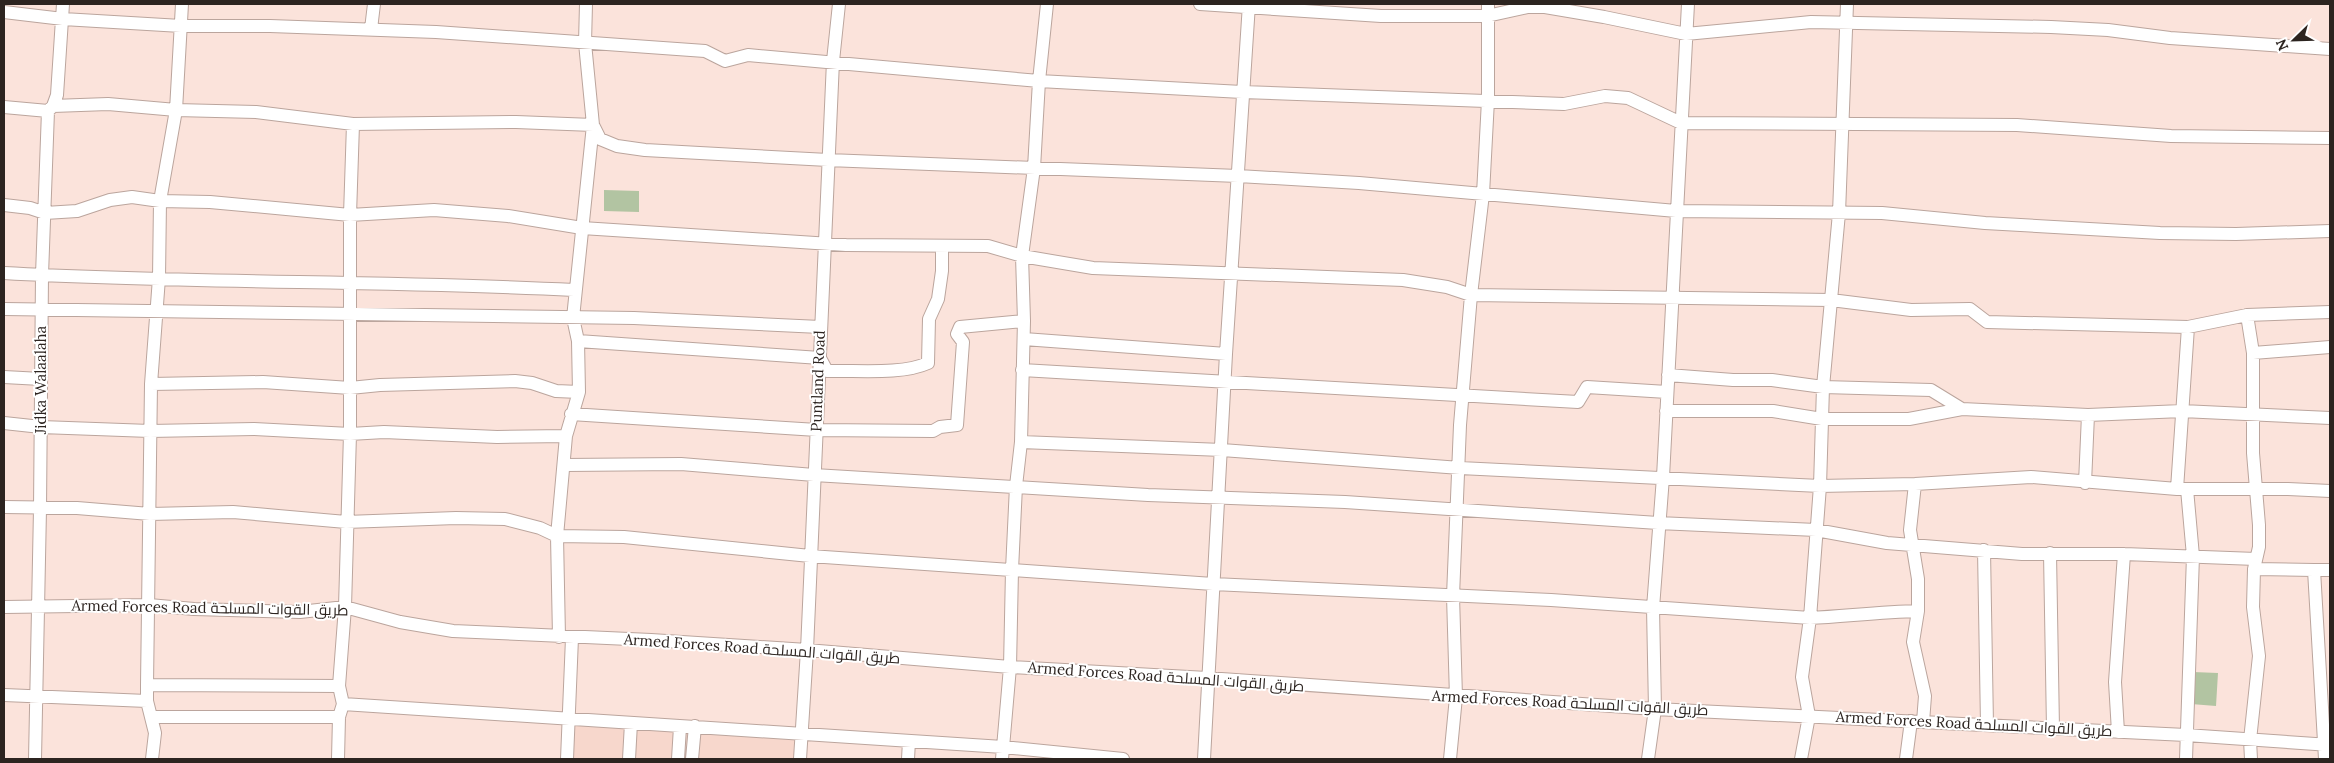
<svg xmlns="http://www.w3.org/2000/svg" width="2334" height="763" font-family="Lora,Cairo,serif">
  <style>
    .built { fill: #f7d7cc }
    .green { fill: #b2c4a2 }
    .lines { fill: none; stroke-linecap: round; stroke-linejoin: round }
    .minor-casing { stroke: #bba59d; stroke-width: 14 }
    .minor { stroke: #fff; stroke-width: 12 }
    .labels { text-anchor: middle; stroke-width: 4; stroke-linejoin: round; paint-order: stroke }
    .street-label { font-size: 15px; fill: #2c2420; stroke: #fff }
  </style>
  <rect width="100%" height="100%" fill="#fbe3db"/>
  <path class="built" d="M573,724L797,739L796,759H571Z"/>
  <path class="green" d="M604,190L639,191V212L604,211Z
    M2193,672L2218,673L2216,706L2191,704Z"/>
  <g class="lines">
    <defs>
      <path id="minor" d="M1200,4L1381,16H1487L1528,7H1545L1604,17L1686,34L1811,22L2051,27L2108,30L2170,38L2330,49
        M4,12L63,19L181,26H270L436,32L705,51L725,61L748,55L1039,81L1242,92L1564,104L1605,96L1628,98L1681,123L2017,125L2171,136L2330,138
        M371,29L374,4
        M53,106L108,104L176,110L256,112L353,124L516,122L593,125L600,139L617,146L645,150L828,160L1238,176L1359,183L1676,211L1882,213L1985,223L2160,233L2236,234L2330,231
        M4,107L48,111
        M4,205L30,208L45,213L77,211L110,200L132,197L160,201L210,202L350,215L434,210L508,216L582,228L846,245L988,246L1022,256L1093,268L1403,280L1447,287L1471,295L1831,300L1911,310L1970,309L1987,322L2188,327L2247,315L2253,353V453L2259,525V547L2254,569L2253,607L2259,656L2250,740L2251,759
        M4,273C194,284 384,280 574,290
        M4,309L634,318L820,327
        M2247,315L2330,312
        M1024,339L1226,354
        M578,341L820,358L827,371C856,370 902,375 928,363L929,319L938,299L942,271V247
        M2253,353L2330,347
        M1022,370L1578,402L1587,387L1667,392
        M1668,375L1733,380H1772L1823,387L1931,390L1962,409L2088,415L2182,411L2330,418
        M4,377L41,379
        M151,384L263,382L350,388L380,385L515,381L532,383L556,391L579,392
        M1666,411H1773L1822,419H1909L1962,409
        M571,414L817,430L933,431L940,427L957,425L963,342L957,334L960,327L1024,321
        M4,423L41,427L150,431L254,429L350,434L384,432L497,437L566,436
        M1021,442L1222,450L1460,468L1820,486L1915,484L2031,477L2177,489H2288L2330,491
        M565,465L681,464L814,475L1148,495L1345,502L1658,523L1816,530L1887,543L2022,554H2124L2256,559
        M2085,483L2088,415
        M1915,484L1910,530L1918,579V611L1913,642L1925,696L1923,722
        M2177,489L2188,327
        M4,507L77,508L150,514L233,512L346,522L456,518L505,519L540,528L557,536L624,537L810,556L1213,584L1551,600L1810,618C1846,616 1882,612 1918,611
        M1984,550L1987,725
        M2050,553L2053,729
        M2254,569L2314,570
        M4,607L149,605L194,609L300,612L345,607L400,622L453,631L651,640L807,650L1010,667L1207,678L1655,709L2186,735L2330,745
        M559,637L557,536L566,436L579,392L578,341L573,318L593,125L585,43L586,4
        M147,685L339,686
        M4,695L147,701
        M343,704L1003,747L1123,759
        M152,717H339
        M2118,732L2115,682L2124,554
        M35,759L40,509L42,275L48,111L53,106L57,95L63,4
        M152,759L155,733L147,701V685L151,384L159,278L160,201L176,110L182,4
        M338,759L339,717L343,704L339,686L345,607L350,434V215L353,124
        M567,759L572,638
        M629,759L631,723
        M678,759L680,727
        M692,759L695,726
        M800,759L807,650L833,61L839,4
        M908,759L909,741
        M1002,759L1010,667L1012,570L1016,486L1021,442L1024,321L1022,256L1034,168L1039,81L1047,4
        M1204,759L1226,354L1249,4
        M1450,759L1456,697L1453,596L1460,425L1471,295L1483,194L1488,100V4
        M1648,759L1655,709L1653,608L1663,477L1688,4
        M1801,759L1809,716L1802,677L1810,618L1820,486L1823,387L1839,213L1847,4
        M1906,759L1911,721
        M2186,759L2193,556L2187,489
        M2325,759L2314,570H2330"/>
    </defs>
    <use href="#minor" class="minor-casing"/>
    <use href="#minor" class="minor"/>
  </g>
  <g class="labels">
    <g class="street-label">
      <text transform="translate(41 380) rotate(-90)" y="5">Jidka Walaalaha</text>
      <text transform="translate(818 381) rotate(-88)" y="5">Puntland Road</text>
      <text transform="translate(210 608) rotate(1)" y="5">Armed Forces Road طريق القوات المسلحة</text>
      <text transform="translate(762 649) rotate(4)" y="5">Armed Forces Road طريق القوات المسلحة</text>
      <text transform="translate(1166 677) rotate(4)" y="5">Armed Forces Road طريق القوات المسلحة</text>
      <text transform="translate(1570 703) rotate(3)" y="5">Armed Forces Road طريق القوات المسلحة</text>
      <text transform="translate(1974 724) rotate(3)" y="5">Armed Forces Road طريق القوات المسلحة</text>
    </g>
  </g>
  <rect width="2334" height="763" fill="none" stroke="#2c2420" stroke-width="10"/>
  <g transform="translate(2294 40) rotate(247)" stroke="#ffffff" stroke-width="4" paint-order="stroke">
  <path d="M0-4L9 19L0 12L-9 19Z" fill="#2c2420"/>
  <text y="-8" font-size="14" font-weight="bold" text-anchor="middle" fill="#2c2420">N</text>
  </g>
</svg>
